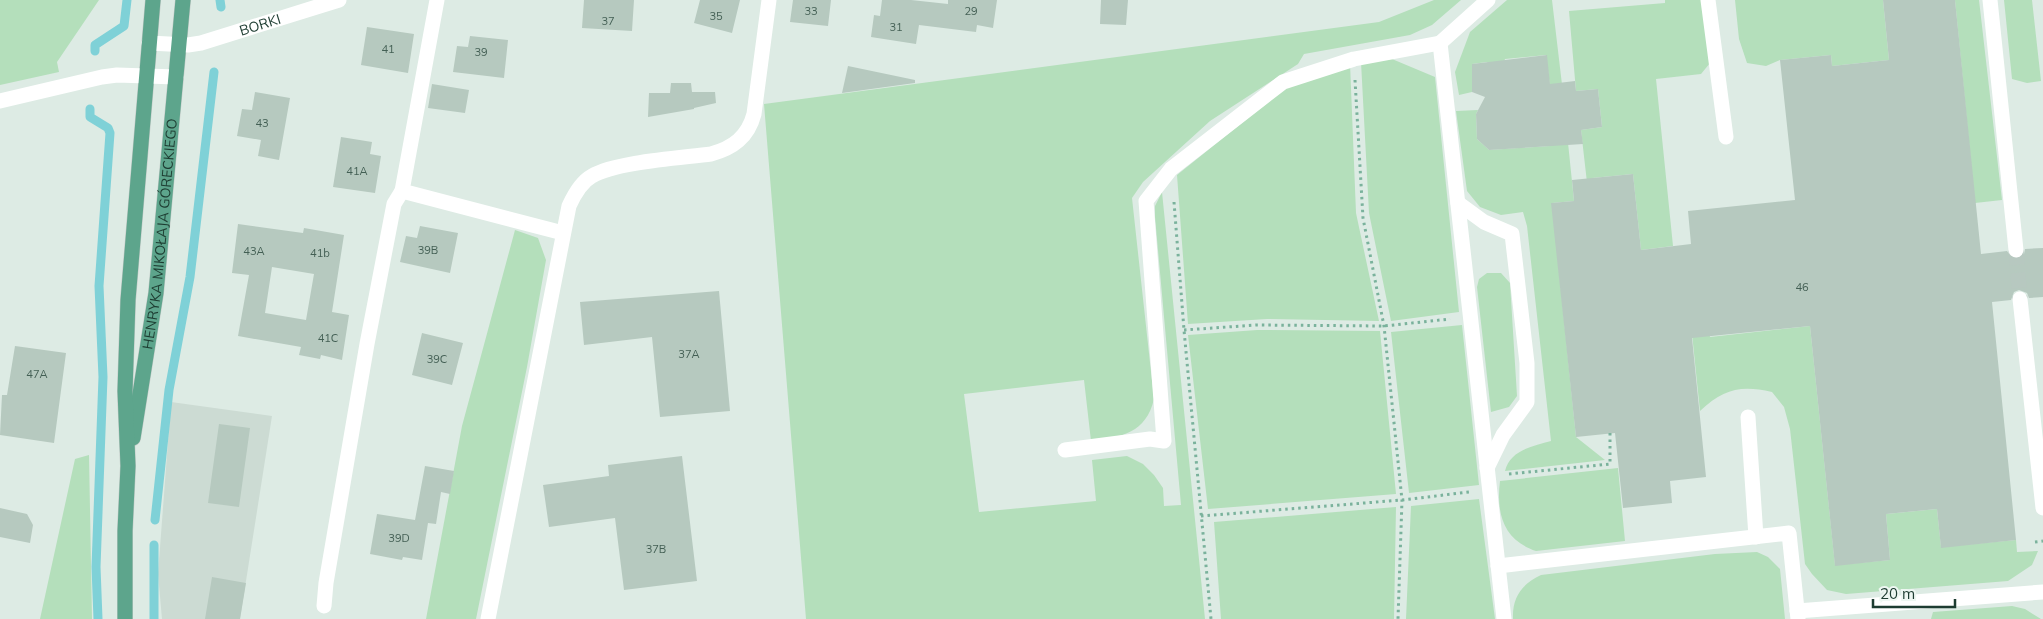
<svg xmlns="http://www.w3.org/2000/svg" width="2043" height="619" font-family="Mulish,sans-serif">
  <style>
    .built { fill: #ccdbd3 }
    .green { fill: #b4dfbb }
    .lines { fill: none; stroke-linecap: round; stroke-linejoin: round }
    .stream { stroke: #7fd1d7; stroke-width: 9 }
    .building { fill: #b6c9bf; fill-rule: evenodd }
    .minor-tunnel { stroke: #b7c8c0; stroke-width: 15; stroke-dasharray: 15 8; stroke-linecap: butt }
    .major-casing { stroke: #c0c8c5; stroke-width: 16 }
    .path { stroke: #7ab29c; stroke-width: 3; stroke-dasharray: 2.5 4; stroke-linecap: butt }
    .minor { stroke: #fff; stroke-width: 15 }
    .major { stroke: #5da58c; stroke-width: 15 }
    .labels { text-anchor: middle; stroke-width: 4; stroke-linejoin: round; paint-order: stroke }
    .number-label { font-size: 11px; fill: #435f54 }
    .street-label { font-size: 14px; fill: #1d3c31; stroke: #eef7f2 }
  </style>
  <rect width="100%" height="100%" fill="#ddebe4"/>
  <path class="built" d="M171,402L272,416L240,619H162L158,574Z"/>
  <path class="green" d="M0,0H99L57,62L59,72L0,85Z
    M1434,0H1461L1432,25L1410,35L1304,54L1298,64L1210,121L1143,182L1132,198L1154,399C1146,433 1122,437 1091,441L1084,380L964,394L979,512L1096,501L1092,460L1127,456L1143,464L1154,475L1163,488L1164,506L1181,505L1155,217V206L1162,192L1205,619H806L764,104L1379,22Z
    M1507,0H1552L1563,93L1551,94L1546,55L1505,59L1502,68H1493L1487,62L1472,64V92L1459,95L1455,72L1470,32Z
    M1665,0H1705L1710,63L1701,74L1656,79L1673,246L1641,250L1633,174L1592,178L1589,200L1581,130L1602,127L1598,89L1576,91L1569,11L1665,3Z
    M1735,0H1883L1889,60L1832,66L1831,55L1780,60L1766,66L1747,63L1739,39Z
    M1955,0H1979L2002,200L1975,203Z
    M2004,0H2032L2041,81L2027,83L2012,79Z
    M1392,59L1435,77L1459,312L1391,321L1369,213L1361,62Z
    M1350,63L1356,213L1379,321L1267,319L1188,324L1177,175L1303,74Z
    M1478,110L1476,114L1477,139L1489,150L1550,146L1556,134L1567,133L1574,201L1552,203L1576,437L1605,460L1505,471C1510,450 1533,446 1551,441L1527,226L1523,212L1501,215L1480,207L1467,191L1456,111Z
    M515,230L538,238L546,260L527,367L476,619H426L462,426Z
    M1487,273H1501L1510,283L1517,396L1509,407L1491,412L1477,287L1479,279Z
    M1708,322L1710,337L1810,326L1835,565L1890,560L1886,514L1937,509L1941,547L2016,540L2017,552L2038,551L2032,565L2008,581L1846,594L1827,590L1812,574L1805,564L1790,429L1784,407L1772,392C1740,385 1724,389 1700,411L1691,324Z
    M1462,325L1479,485L1409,493L1391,332Z
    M1257,330L1380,331L1396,494L1208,509L1188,335Z
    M89,455L92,619H40L75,459Z
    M1618,468L1625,541L1536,551C1503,540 1496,513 1500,481Z
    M1479,499L1495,619H1406L1411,506Z
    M1396,507L1394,619H1221L1214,522Z
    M1757,552L1768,557L1780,569L1785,619H1513C1512,597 1522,584 1541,575L1715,554Z
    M2012,606L2025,609L2041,619H1931L1933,612Z"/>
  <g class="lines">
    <path class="stream" d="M220,0L221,7
      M95,51V45L124,26L127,0
      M90,109V117L108,128L110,133L99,286L103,377L96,567L98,619
      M155,520L169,390L190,277L214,72
      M154,619V545"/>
  </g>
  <path class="building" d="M584,0H634L632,31L582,28Z
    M700,0H740L732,33L694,23Z
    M793,0H831L828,26L790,22Z
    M882,0H911L948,4V0H997L993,28L977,25L976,32L919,25L916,44L871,37L874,15L880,16Z
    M1101,0H1128L1126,25L1100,24Z
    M1883,0H1955L1981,254L2007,251L2012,258L2017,259L2024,254L2025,249L2043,248V297L2029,298L2027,293L2019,290L2014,292L2011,300L1992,302L2016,540L1941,548L1937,509L1886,514L1890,560L1835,566L1810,326L1692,338L1706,477L1670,481L1672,503L1623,508L1615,433L1576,437L1551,203L1574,201L1572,180L1633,174L1641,250L1691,244L1688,211L1795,200L1780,60L1831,55L1832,66L1889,60Z
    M367,27L414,34L408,73L361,65Z
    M470,36L508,40L504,78L453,72L457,46L468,47Z
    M1547,55L1550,84L1575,81L1576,91L1598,89L1602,127L1581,130L1583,144L1489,150L1477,139L1476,114L1485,97L1472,92V64Z
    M848,66L915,80V83L842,93Z
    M671,83H691L692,92H715L716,103L694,108V109L648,117L649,93H670Z
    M432,84L469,90L465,113L428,108Z
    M255,92L290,98L279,160L258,156L261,140L237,136L242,109L252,110Z
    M341,137L372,142L370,154L381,156L375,193L333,187Z
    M238,224L303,233L304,228L344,235L332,312L349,315L342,360L321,355L320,359L299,355L301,347L238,336L249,275L232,273ZM272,267L314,274L306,320L265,313Z
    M420,226L458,233L450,273L400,262L406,236L417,238Z
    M719,291L730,411L660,417L652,337L584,345L580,302Z
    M422,333L463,343L452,385L412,375Z
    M15,346L66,353L54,443L0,435L2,395H7Z
    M219,424L250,428L239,507L208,503Z
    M682,456L697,581L624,590L615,518L549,527L543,485L609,476L608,465Z
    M425,466L454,471L450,494L441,492L436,524L428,523L422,560L403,557L402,560L370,554L377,514L415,520Z
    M0,508L27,514L33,525L30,543L0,537Z
    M212,577L246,583L240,619H205Z"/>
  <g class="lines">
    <path class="minor-tunnel" d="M2016,250L2020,299"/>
    <defs>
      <g id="major">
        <path id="s2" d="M133,438L156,293L183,0"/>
        <path d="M125,619V531L128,466L125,391L128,300L153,0"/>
      </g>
    </defs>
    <use href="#major" class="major-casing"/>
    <path class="path" d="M1355,80L1363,218L1384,326L1402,500L1398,619
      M1174,202L1184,330L1211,619
      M1184,330L1256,325L1384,326L1450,319
      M1509,474L1610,464V433
      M1201,516L1402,500L1469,492
      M2035,542L2043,541"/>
    <g class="minor">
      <path d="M437,0L402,191L563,233"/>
      <path d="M1708,0L1726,137"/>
      <path d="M1990,0L2016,250"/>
      <path id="s1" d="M149,43L188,45L201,43L339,0"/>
      <path d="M1440,43L1504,619"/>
      <path d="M0,101L102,77L117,75L176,77"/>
      <path d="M1458,203L1484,222L1512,234L1527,363V402L1503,435L1487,468"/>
      <path d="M2020,299L2043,508"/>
      <path d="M1748,417L1756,537"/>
      <path d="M1065,450L1150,439L1164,441L1146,201L1171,169L1283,82L1354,59L1440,43L1488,0"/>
      <path d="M1498,566L1789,533L1798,619"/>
      <path d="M324,606L326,583L367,344L394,204L402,191"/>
      <path d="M1797,611L2043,592"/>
      <path d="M488,619L569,206C574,195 581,182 592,176C616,162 681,158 711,154C733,148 748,137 754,114L769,0"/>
    </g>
    <use href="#major" class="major"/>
  </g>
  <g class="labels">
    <g class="number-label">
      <text x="811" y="15">33</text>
      <text x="971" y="15">29</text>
      <text x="716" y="20">35</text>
      <text x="608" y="25">37</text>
      <text x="896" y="31">31</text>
      <text x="388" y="53">41</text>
      <text x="481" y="56">39</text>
      <text x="262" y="127">43</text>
      <text x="357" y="175">41A</text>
      <text x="428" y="254">39B</text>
      <text x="254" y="255">43A</text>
      <text x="320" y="257">41b</text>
      <text x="1802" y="291">46</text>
      <text x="328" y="342">41C</text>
      <text x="689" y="358">37A</text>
      <text x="437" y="363">39C</text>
      <text x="37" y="378">47A</text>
      <text x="399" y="542">39D</text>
      <text x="656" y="553">37B</text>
    </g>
    <g class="street-label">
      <text dy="5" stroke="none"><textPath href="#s1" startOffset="114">BORKI</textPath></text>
      <text dy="5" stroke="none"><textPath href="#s2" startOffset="206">HENRYKA MIKOŁAJA GÓRECKIEGO</textPath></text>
    </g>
  </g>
  <path d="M1873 599v8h82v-8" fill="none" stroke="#1d3c31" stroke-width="2.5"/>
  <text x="1880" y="599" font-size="15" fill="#1d3c31" stroke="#eef7f2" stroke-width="4" paint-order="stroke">20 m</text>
</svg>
